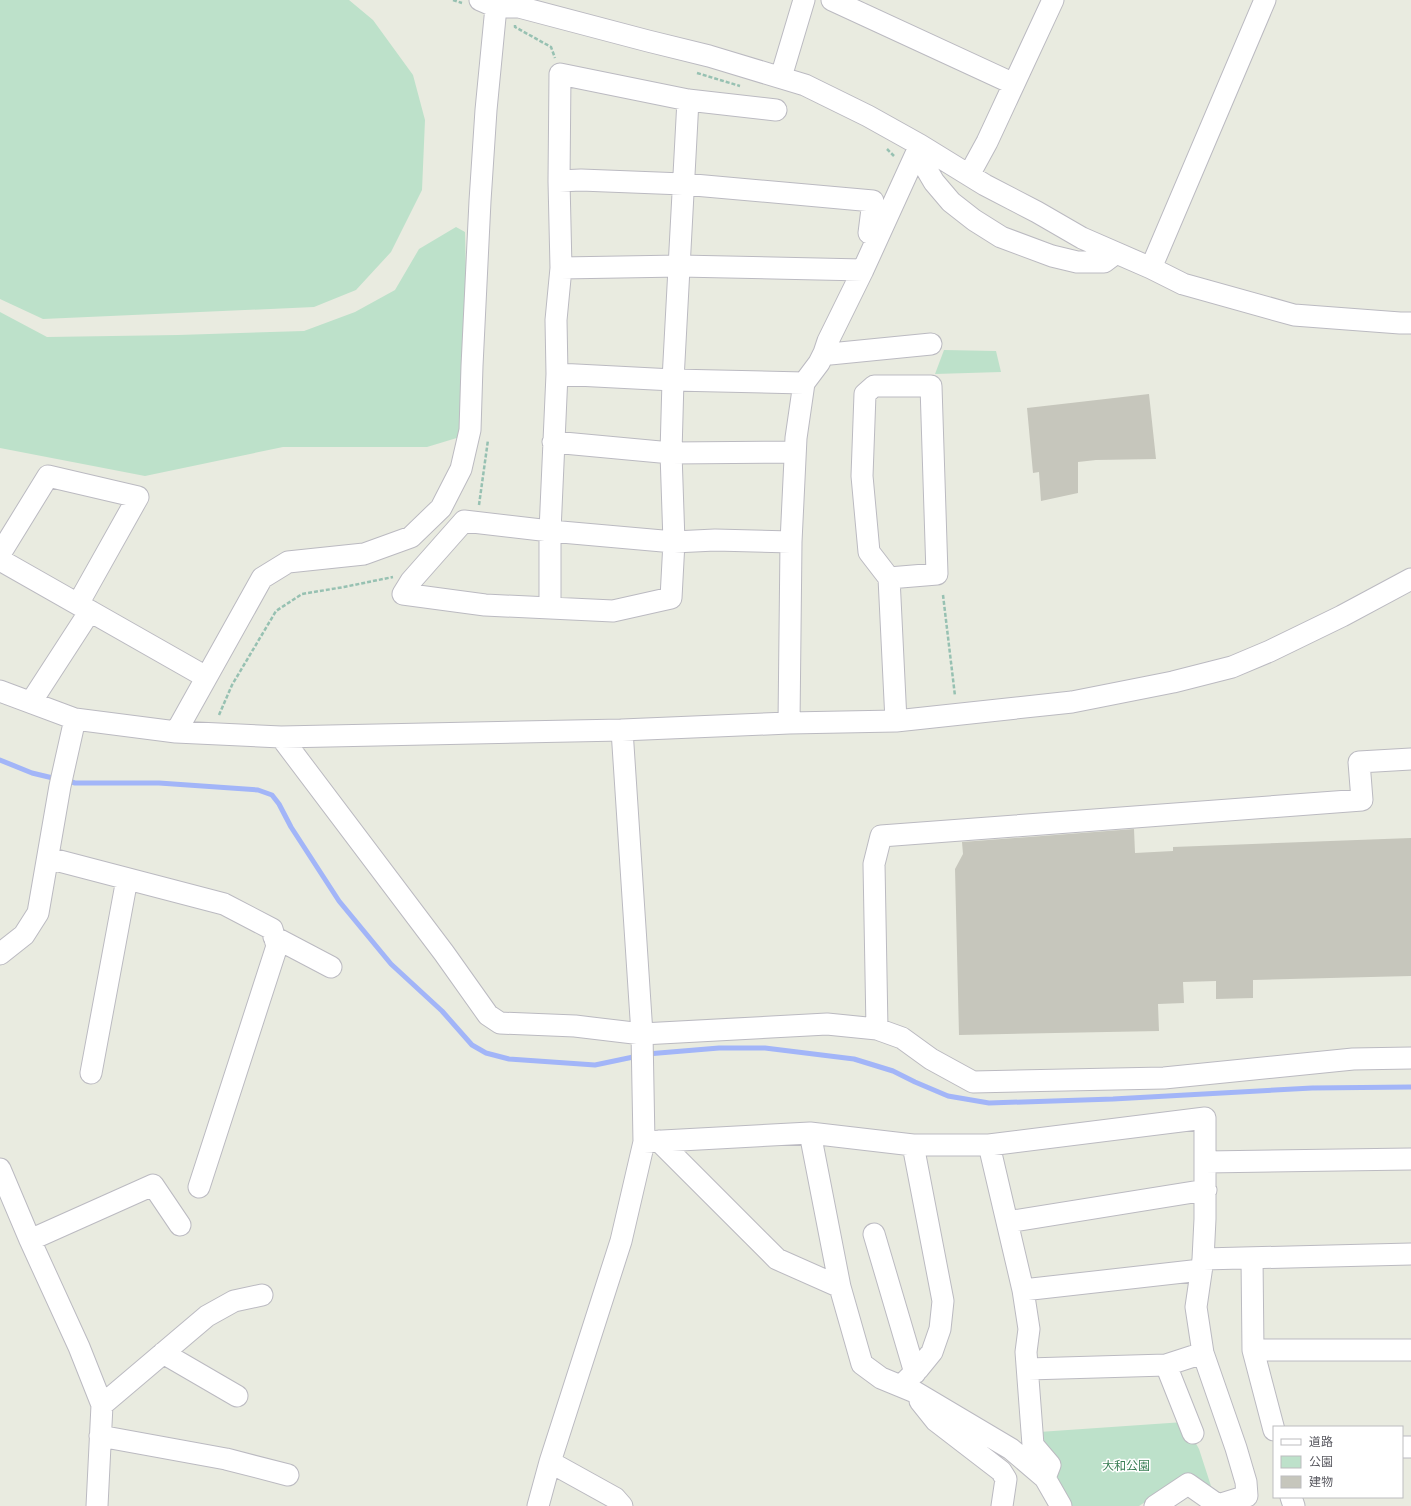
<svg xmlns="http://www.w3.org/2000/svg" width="1411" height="1506" font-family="'Noto Sans','Noto Sans JP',sans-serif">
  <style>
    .green { fill: #bde1ca }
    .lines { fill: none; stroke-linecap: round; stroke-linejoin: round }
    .stream { stroke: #a2b5f8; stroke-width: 5 }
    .building { fill: #c6c6bc }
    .minor-casing { stroke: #bbbac1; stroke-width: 23 }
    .path { stroke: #97c1b2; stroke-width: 2.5; stroke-dasharray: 4 2; stroke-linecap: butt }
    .minor { stroke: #fff; stroke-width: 21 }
    .labels { text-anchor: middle; stroke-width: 3; stroke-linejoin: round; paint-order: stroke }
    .park-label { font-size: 12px; fill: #397e54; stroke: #fff }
  </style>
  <rect width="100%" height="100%" fill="#e9ebe0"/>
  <path class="green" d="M0,0H349L373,20L413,75L425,120L422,190L391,252L356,290L314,307L43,319L0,299Z
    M456,227L465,232L467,323L460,437L427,447H283L145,476L0,448V312L47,337L178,335L304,331L355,312L395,290L419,249Z
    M944,350L996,351L1001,372L935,374Z
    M1184,1422L1199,1449L1211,1486L1185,1476L1139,1506H1067L1051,1480L1060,1468L1039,1432Z"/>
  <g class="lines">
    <path class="stream" d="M0,760L32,773L57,779
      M65,780L75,783H159L258,790L272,795L279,804L291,827L339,901L391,964L442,1011L472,1045L486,1053L509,1059L595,1065L638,1056
      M647,1054L719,1048H765L854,1059L893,1071L915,1082L948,1096L989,1103L1113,1099L1312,1088L1411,1087"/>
  </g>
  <path class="building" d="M1149,394L1156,459L1096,460L1078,462V493L1041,501L1039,472L1033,473L1027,408Z
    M1134,829L1135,853L1173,851V847L1411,838V976L1253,980V998L1216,999V981L1183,982L1184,1003L1158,1004L1159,1031L959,1035L955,869L963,854L962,842Z"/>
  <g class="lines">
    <defs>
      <path id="minor" d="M480,0L496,7H519L648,41L709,56L805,85L868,116L920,145L985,185L1037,212L1082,238L1151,268L1183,284L1294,315L1400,323H1411
        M832,0L1014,84
        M781,77L804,0
        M776,110L688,100L560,74L559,181L561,268L556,320L557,374L550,531L674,542L715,540L791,542
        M920,145L924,165L934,182L951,202L974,220L1001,237L1052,256L1077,262H1104L1116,253
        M969,175L987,142L1053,0
        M559,181L581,180L683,184L873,201L869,233L879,235
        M561,268L680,266L863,270
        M1151,268L1265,0
        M824,353L830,354L931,344
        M557,374L673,380L804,383
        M553,442L671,453L795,452
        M0,554L48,476L138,497L78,604
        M0,560L206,677
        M889,578L937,574L931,386H874L865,394L862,476L869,552L889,578L896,721
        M550,607V531L464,521L411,581L403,594L485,605L613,611L671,598L674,542L671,453L673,380L688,100
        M0,691L75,719L176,732L281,737L622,730L789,723L896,721L1072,702L1173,682L1232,667L1270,651L1342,616L1411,579
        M31,702L90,611
        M789,723L791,542L796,438L804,383L819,363L824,353L828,341L863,270L920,145
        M176,732L262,578L288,562L364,554L411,537L441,508L461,469L470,430L472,366L480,201L486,110L496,7
        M281,737L444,953L488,1015L500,1023L575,1026L642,1034L827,1024L877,1029L902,1038L931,1059L973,1082L1164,1078L1353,1059L1411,1058
        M48,858L224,904L272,929L277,946L199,1187
        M274,937L331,967
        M0,954L24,935L38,913L60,786L75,719
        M877,1029L874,864L881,836L1362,800L1359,762L1411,759
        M91,1073L127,879
        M810,1133L840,1287L862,1364L881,1378L915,1392L1011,1449L1045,1478L1061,1506
        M659,1141L777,1259L840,1287
        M644,1142L810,1133L913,1145H989L1205,1118V1219L1203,1259L1196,1307L1203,1353L1166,1365L1028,1369
        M989,1145L1023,1290L1029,1329L1026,1352L1033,1445L1050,1465L1045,1478
        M1206,1162L1411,1159
        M0,1169L30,1240L79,1347L102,1405L97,1506
        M1007,1222L1206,1190
        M874,1234L915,1373
        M30,1240L153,1185L180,1225
        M1252,1258L1253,1350L1274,1430
        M1203,1259L1411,1254
        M1023,1290L1201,1270
        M1253,1350H1411
        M163,1353L237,1396
        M1166,1365L1193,1433
        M901,1386L919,1368L932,1352L940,1329L943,1301L913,1145
        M920,1401L936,1421L1001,1471L1006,1479L1002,1506
        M102,1405L207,1316L234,1301L262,1295
        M100,1436L226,1459L288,1475
        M1402,1447H1411
        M550,1462L615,1498L622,1506
        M1291,1497L1294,1506
        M538,1506L550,1462L621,1241L644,1142L642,1034L622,730
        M1155,1506L1188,1484L1218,1505L1247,1496L1246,1482L1236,1448L1203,1353"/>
    </defs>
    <use href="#minor" class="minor-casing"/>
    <path class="path" d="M453,0L462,3
      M515,25V27L551,47L555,58
      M697,73L740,86
      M887,149L894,156
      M479,505L488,440
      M943,595L955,696
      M219,715L232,685L276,611L302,594L344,587L393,577"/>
    <use href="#minor" class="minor"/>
  </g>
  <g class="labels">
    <g class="park-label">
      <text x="1126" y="1470">大和公園</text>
    </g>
  </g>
  <rect x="1273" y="1426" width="130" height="72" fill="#ffffff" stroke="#bdbdbf"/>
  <rect x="1281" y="1439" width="20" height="6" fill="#ffffff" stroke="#bdbdbf"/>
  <text x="1309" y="1446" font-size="12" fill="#595960">道路</text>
  <rect x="1281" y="1456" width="20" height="12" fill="#bde1ca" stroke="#bdbdbf"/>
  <text x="1309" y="1466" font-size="12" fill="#595960">公園</text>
  <rect x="1281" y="1476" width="20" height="12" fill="#c6c6bc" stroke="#bdbdbf"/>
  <text x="1309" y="1486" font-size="12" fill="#595960">建物</text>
</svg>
